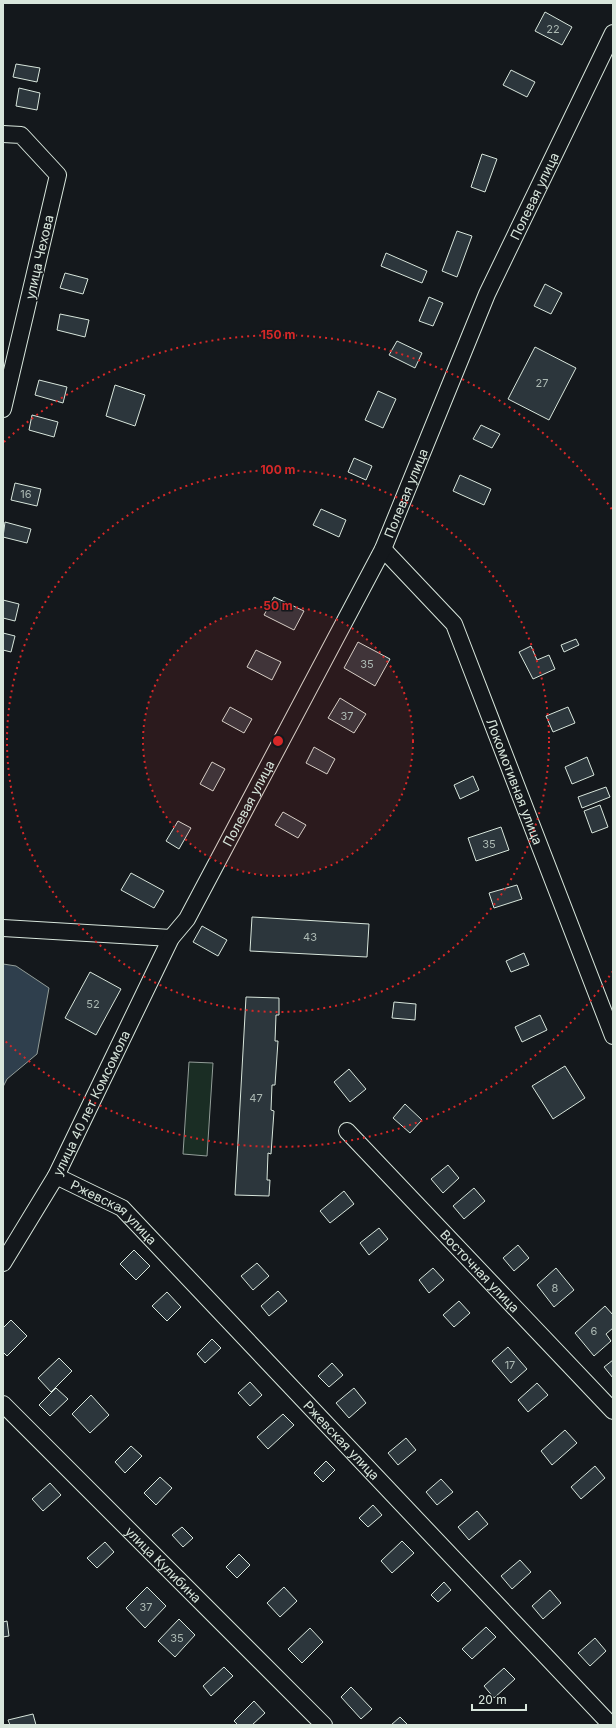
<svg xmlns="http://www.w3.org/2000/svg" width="616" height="1728" font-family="Inter,sans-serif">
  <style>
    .green { fill: #1a2d24; stroke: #939e99 }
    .water { fill: #2f3f4d; stroke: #939e99 }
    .building { fill: #2c363c; stroke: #d8e6dc }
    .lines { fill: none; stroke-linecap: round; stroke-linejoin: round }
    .street-casing { stroke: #d8e6dc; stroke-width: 18 }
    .street { stroke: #14181c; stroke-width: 16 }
    .ring { fill: none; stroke: #d62828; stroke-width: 2; stroke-dasharray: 2 4 }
    .labels { text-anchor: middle; stroke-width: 3; stroke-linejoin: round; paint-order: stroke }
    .number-label { font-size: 11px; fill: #adbab4 }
    .street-label { font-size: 13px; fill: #d8e6dc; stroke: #14181c }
    .centre { fill: #d62828; stroke: #14181c; stroke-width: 2 }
    .ring-label { font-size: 12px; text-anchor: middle; font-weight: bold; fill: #d62828; stroke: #14181c; stroke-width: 3; stroke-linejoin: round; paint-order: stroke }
  </style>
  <rect width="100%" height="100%" fill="#14181c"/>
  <path class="green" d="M189,1062L213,1063L207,1156L183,1154Z"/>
  <path class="water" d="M3,964L16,966L49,988L37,1054L7,1079L3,1087Z"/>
  <path class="building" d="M545,12L572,27L562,45L535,31Z
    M16,64L40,68L37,82L13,77Z
    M511,70L535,82L527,97L503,85Z
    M19,88L40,93L37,110L16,106Z
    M482,154L497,159L485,192L471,187Z
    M457,231L472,236L457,277L442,271Z
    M386,253L427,271L422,283L381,266Z
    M65,273L88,279L83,294L60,288Z
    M545,284L562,293L551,314L534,306Z
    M429,297L443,303L433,326L419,321Z
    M60,314L89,320L85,337L57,330Z
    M397,341L422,353L415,368L389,355Z
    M535,347L576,368L549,420L508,399Z
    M39,380L67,387L63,403L35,395Z
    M115,385L145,395L135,426L106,416Z
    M378,391L396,399L383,428L365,420Z
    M32,415L58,422L54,437L29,430Z
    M481,425L500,434L492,448L473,439Z
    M354,458L372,466L366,480L348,472Z
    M460,475L491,489L484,505L453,491Z
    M15,483L41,489L37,506L11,500Z
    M321,509L346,520L339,537L313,525Z
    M5,522L31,529L27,543L3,537Z
    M274,597L304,611L294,630L264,615Z
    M3,600L19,604L15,621L3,618Z
    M3,633L15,636L11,652L3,650Z
    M576,639L579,645L564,652L561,645Z
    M358,642L390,659L375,686L344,668Z
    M531,646L537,660L549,655L555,669L533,679L519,652Z
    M256,650L281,662L272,680L247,667Z
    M340,698L366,714L354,733L328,718Z
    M230,707L252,719L244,733L222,721Z
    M568,707L575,723L553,732L546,716Z
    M314,747L335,759L327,774L306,763Z
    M587,757L594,775L572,784L565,767Z
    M212,762L225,769L213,791L200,784Z
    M473,776L479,790L460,799L454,785Z
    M606,787L610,797L582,808L578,797Z
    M600,805L608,827L592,833L584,811Z
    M283,812L306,825L298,838L275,825Z
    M178,821L191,828L179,849L166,841Z
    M501,827L509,850L476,861L468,838Z
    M131,873L164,891L154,908L121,890Z
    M517,885L522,899L494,908L489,893Z
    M252,917L369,924L367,957L250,951Z
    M202,926L227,940L218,956L193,942Z
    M524,953L529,965L511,972L506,961Z
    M90,972L121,989L96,1035L65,1018Z
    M246,997L279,998V1015H276L275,1041H278L275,1085H272L271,1110L274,1111L271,1154L268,1153L267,1180H270L269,1196L235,1195Z
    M394,1002L416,1004L415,1020L392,1018Z
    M540,1015L547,1030L522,1042L515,1027Z
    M565,1066L585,1098L553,1119L532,1086Z
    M349,1069L366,1089L350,1102L334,1082Z
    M405,1104L422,1120L410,1133L393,1118Z
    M448,1165L459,1178L443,1193L431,1179Z
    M474,1188L485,1201L464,1219L453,1206Z
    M344,1191L354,1204L330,1223L320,1211Z
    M379,1228L388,1239L369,1255L360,1243Z
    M518,1245L529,1258L514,1271L503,1258Z
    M134,1250L150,1266L136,1280L120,1264Z
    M257,1263L269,1276L253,1290L241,1276Z
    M433,1268L444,1280L429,1293L419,1280Z
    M556,1268L574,1290L554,1307L537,1285Z
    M278,1291L287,1301L269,1316L261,1306Z
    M167,1292L181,1307L167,1321L152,1306Z
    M459,1301L470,1313L454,1327L443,1315Z
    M605,1306L613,1315V1328L606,1334L611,1341L594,1356L575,1333Z
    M11,1320L27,1336L7,1356L3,1352V1328Z
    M212,1339L221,1348L205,1363L197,1354Z
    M508,1347L527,1369L511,1383L492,1361Z
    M59,1358L72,1371L51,1392L38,1378Z
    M613,1360V1378L604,1367Z
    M332,1363L343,1375L329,1387L318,1376Z
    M250,1382L262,1395L250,1406L238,1393Z
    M537,1383L548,1395L528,1412L518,1400Z
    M56,1388L68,1399L50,1416L39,1405Z
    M354,1388L366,1403L349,1418L336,1403Z
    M91,1395L109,1415L90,1433L72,1414Z
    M283,1414L294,1425L268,1449L257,1437Z
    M565,1430L577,1443L552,1465L541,1451Z
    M406,1438L416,1450L398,1465L388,1453Z
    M131,1446L142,1456L125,1473L115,1462Z
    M326,1461L335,1470L323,1482L314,1473Z
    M595,1466L605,1478L581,1499L571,1487Z
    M160,1477L172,1488L156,1505L144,1493Z
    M441,1479L453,1492L437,1505L426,1492Z
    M50,1483L61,1495L43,1511L32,1499Z
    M373,1505L382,1515L368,1527L359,1518Z
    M477,1511L488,1524L469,1540L458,1527Z
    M182,1527L193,1538L183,1547L172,1535Z
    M402,1541L414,1553L392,1573L381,1561Z
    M105,1542L114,1552L97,1568L87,1558Z
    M239,1554L250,1565L237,1578L226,1567Z
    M520,1560L531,1572L512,1589L501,1576Z
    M444,1582L451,1590L438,1602L431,1595Z
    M147,1587L166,1606L145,1628L126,1608Z
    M284,1587L297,1601L280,1617L267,1603Z
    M550,1590L561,1603L543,1619L532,1606Z
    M179,1619L195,1635L175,1657L158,1641Z
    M7,1621L9,1636L3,1637V1622Z
    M486,1627L496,1637L472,1659L462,1649Z
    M310,1628L323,1642L302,1663L288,1649Z
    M595,1638L606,1651L590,1666L578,1653Z
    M224,1667L233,1676L211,1696L203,1686Z
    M504,1668L515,1679L494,1698L484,1686Z
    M351,1687L372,1709L361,1719L341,1697Z
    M254,1701L265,1713L252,1725H238L234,1721Z
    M33,1714L36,1725H10L8,1720Z
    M400,1717L408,1725H391Z"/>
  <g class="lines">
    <defs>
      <g id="street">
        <path d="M3,134L21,135L58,175L3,409"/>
        <path id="s1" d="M383,549L454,624L613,1036"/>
        <path d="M3,928L171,938"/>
        <path id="s2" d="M347,1131L613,1411"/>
        <path id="s3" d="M56,1176L122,1208L611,1725"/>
        <path id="s4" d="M3,1263L56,1176L171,938L187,919L383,549L487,294L613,33"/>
        <path id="s5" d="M3,1404L324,1725"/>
      </g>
    </defs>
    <use href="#street" class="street-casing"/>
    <use href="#street" class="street"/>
  </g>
  <circle cx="278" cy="741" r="135" fill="#d62828" fill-opacity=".12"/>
  <g class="ring">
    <circle cx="278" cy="741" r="135"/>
    <circle cx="278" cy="741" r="271"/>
    <path d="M613 971A406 406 0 0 1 4 1040M4 442A406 406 0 0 1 613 511"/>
  </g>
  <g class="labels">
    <g class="number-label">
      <text x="553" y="33">22</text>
      <text x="542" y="387">27</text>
      <text x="26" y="498">16</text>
      <text x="367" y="668">35</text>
      <text x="347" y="720">37</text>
      <text x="489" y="848">35</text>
      <text x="310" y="941">43</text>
      <text x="93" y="1008">52</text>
      <text x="256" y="1102">47</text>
      <text x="555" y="1292">8</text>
      <text x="594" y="1335">6</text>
      <text x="510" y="1369">17</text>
      <text x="146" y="1611">37</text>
      <text x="177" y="1642">35</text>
    </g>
    <g class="street-label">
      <text dy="5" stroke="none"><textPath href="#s4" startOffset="1194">Полевая улица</textPath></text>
      <text transform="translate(39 257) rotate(-77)" y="5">улица Чехова</text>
      <text dy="5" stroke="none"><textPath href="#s4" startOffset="870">Полевая улица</textPath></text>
      <text dy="5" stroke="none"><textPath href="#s1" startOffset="272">Локомотивная улица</textPath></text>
      <text dy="5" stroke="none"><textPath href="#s4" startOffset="522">Полевая улица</textPath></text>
      <text dy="5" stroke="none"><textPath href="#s4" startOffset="183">улица 40 лет Комсомола</textPath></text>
      <text dy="5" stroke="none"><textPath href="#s3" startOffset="69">Ржевская улица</textPath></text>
      <text dy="5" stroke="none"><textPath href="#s2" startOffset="193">Восточная улица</textPath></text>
      <text dy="5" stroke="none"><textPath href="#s3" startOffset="393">Ржевская улица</textPath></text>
      <text dy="5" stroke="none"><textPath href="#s5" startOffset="227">улица Кулибина</textPath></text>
    </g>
  </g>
  <circle cx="278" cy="741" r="6" class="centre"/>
  <g class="ring-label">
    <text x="278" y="339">150 m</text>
    <text x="278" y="474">100 m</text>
    <text x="278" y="610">50 m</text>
  </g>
  <rect width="616" height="1728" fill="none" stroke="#d8e6dc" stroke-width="8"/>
  <path d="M472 1704v6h54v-6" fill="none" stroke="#d8e6dc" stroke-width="2"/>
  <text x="478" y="1704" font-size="12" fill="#d8e6dc" stroke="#14181c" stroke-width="3" paint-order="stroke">20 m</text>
</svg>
